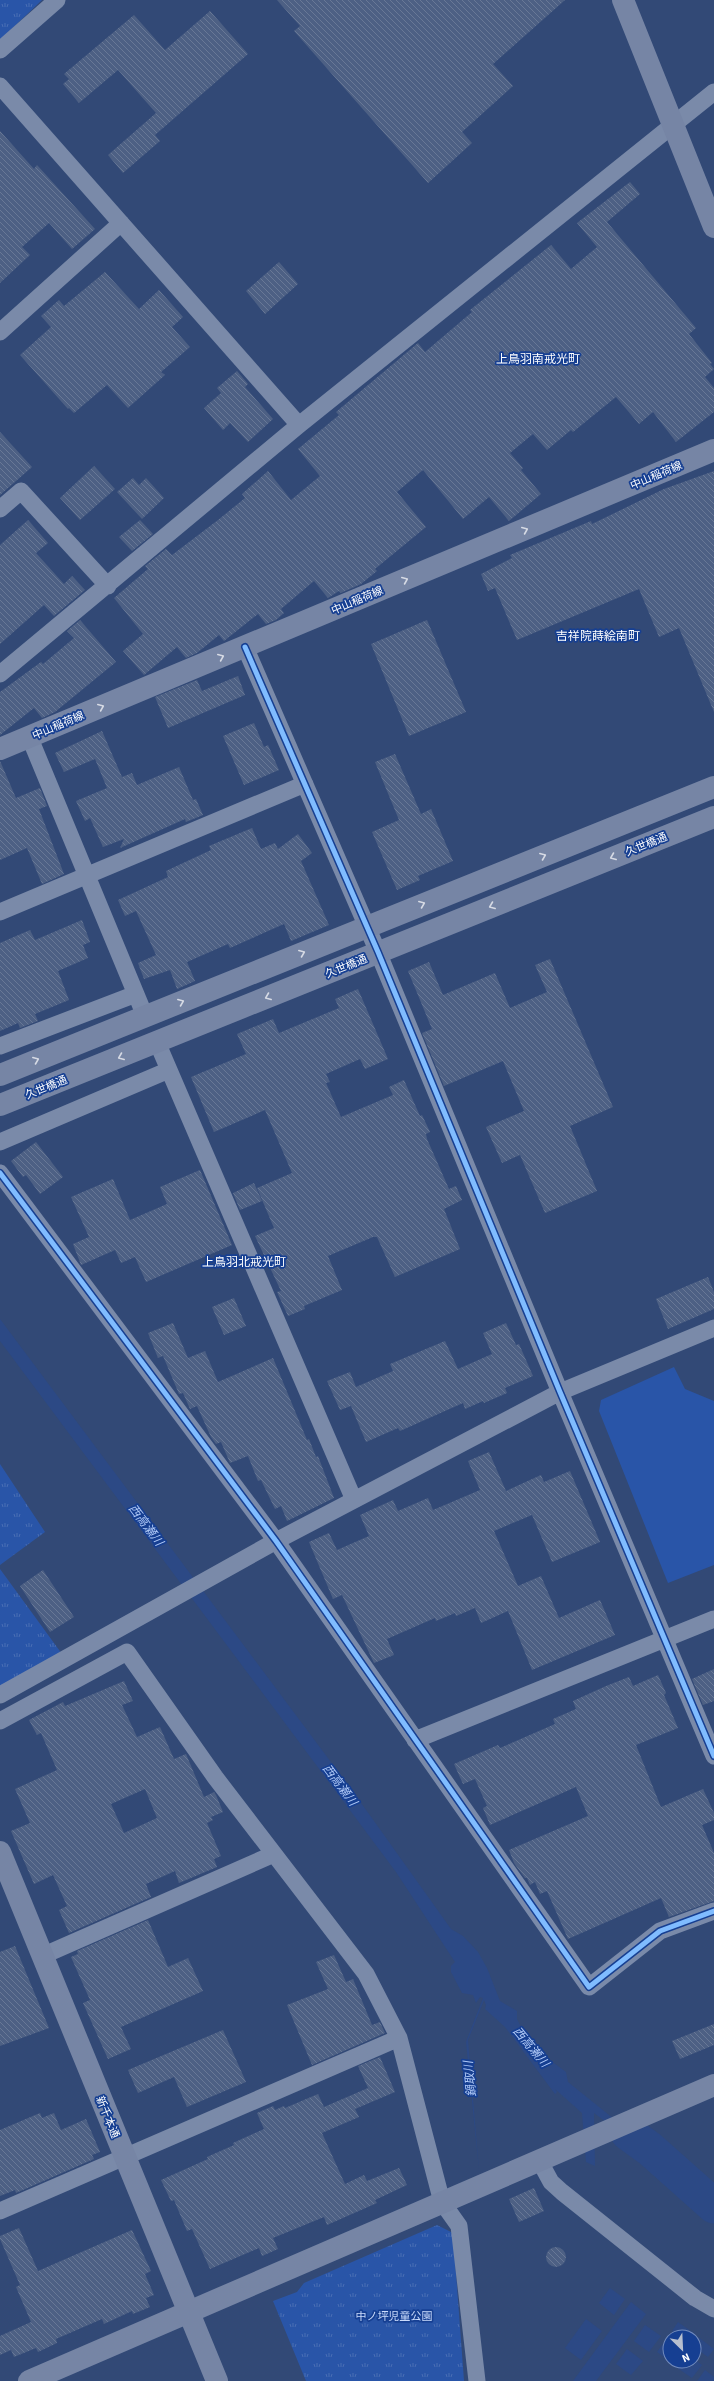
<svg xmlns="http://www.w3.org/2000/svg" width="714" height="2381" font-family="'Source Sans 3','Noto Sans JP',sans-serif">
  <style>
    .park { fill: url(#park-tufts) }
    .garden { fill: #2955a8 }
    .water { fill: #2c4985 }
    .lines { fill: none; stroke-linecap: round; stroke-linejoin: round }
    .river { stroke: #2c4985; stroke-width: 35 }
    .building { fill: url(#building-back-hatch); fill-rule: evenodd }
    .street { stroke: #7a8aa9; stroke-width: 17 }
    .secondary { stroke: #7685a5; stroke-width: 22 }
    .cycleway-casing { stroke: #163f92; stroke-width: 8 }
    .cycleway { stroke: #80bcff; stroke-width: 5 }
    .oneway { stroke: #d6dae4 }
    .labels { text-anchor: middle; stroke-width: 3.5; stroke-linejoin: round; paint-order: stroke }
    .street-label { font-size: 11px; fill: #fff; stroke: #163f92 }
    .park-label { font-size: 11px; fill: #cbdcfc; stroke: #163f92 }
    .neighbourhood-label { font-size: 12px; fill: #fff; stroke: #163f92 }
    .water-label { font-size: 12px; font-style: italic; fill: #b0c9f7; stroke: #163f92 }
  </style>
  <defs>
    <pattern id="park-tufts" width="24" height="20" patternUnits="userSpaceOnUse"><rect width="24" height="20" fill="#2955a8"/><path d="M3 7l-1-3M5 7V3M7 7l1-3M15 17l-1-3M17 17v-4M19 17l1-3" fill="none" stroke="#496eb5"/></pattern>
    <pattern id="building-back-hatch" width="6" height="6" patternUnits="userSpaceOnUse"><rect width="6" height="6" fill="#4d6084"/><path d="M-1 5l2 2M0 0l6 6M5-1l2 2" fill="none" stroke="#687896"/></pattern>
  </defs>
  <rect width="100%" height="100%" fill="#324976"/>
  <path class="park" d="M0,0H42L0,40Z
    M0,1464L45,1532L0,1565Z
    M0,1569L62,1654L0,1689Z
    M437,2225L453,2233L464,2381H306L273,2301L297,2292L304,2283Z"/>
  <path class="garden" d="M674,1367L685,1389L714,1401V1565L668,1583L599,1411L601,1400Z"/>
  <path class="water" d="M0,1319L354,1793L451,1929L463,1936L478,1952L487,1968L500,2001L517,2011V2019L521,2027L547,2058L566,2072L568,2082L666,2161L663,2166L714,2208V2211L647,2153L594,2113L595,2166L586,2162L582,2113L555,2089L557,2092L555,2094L505,2027L485,2009L486,2005L484,2000L468,2040L479,2170L466,2042L483,1998L480,1997L476,2003L473,1995L462,1993L451,1972V1966L455,1962L396,1872L0,1341Z
    M610,2288L625,2299L614,2315L599,2303Z
    M631,2302L646,2314L596,2381H573Z
    M586,2319L602,2331L581,2360L565,2348Z
    M678,2322L695,2334L692,2337H681L672,2331Z
    M645,2325L661,2336L649,2352L634,2341Z
    M698,2337L714,2349L708,2357L694,2347V2342Z
    M667,2338L670,2341V2361H674L672,2363L657,2352Z
    M627,2349L643,2361L631,2375L616,2364Z
    M694,2359L702,2365L692,2378L676,2367L680,2361H694Z
    M705,2370L714,2377V2381H697Z"/>
  <g class="lines">
    <path class="river" d="M628,2133L650,2149L714,2206"/>
  </g>
  <path class="building" d="M277,0H565L493,64L513,86L462,132L472,143L428,183L294,31L300,26Z
    M210,11L248,54L155,135L160,141L123,173L108,155L156,113L118,70L79,103L63,84L69,79L64,74L134,15L165,50Z
    M0,131L34,169L37,165L95,229L72,249L49,223L22,247L30,255L0,283Z
    M630,182L640,194L607,222L696,328L689,334L712,363L710,364L714,369L705,377L714,388V412L676,442L653,412L639,424L616,397L573,432L571,430L547,450L533,434L510,453L523,468L521,470L541,494L509,521L489,497L463,519L423,470L397,492L426,527L375,569L377,571L361,584L341,593L339,591L328,598L314,581L281,609L284,613L276,620L266,624L258,614L224,641L219,635L197,653L186,658L177,647L144,675L123,651L143,634L114,598L148,569L145,566L166,549L172,555L218,520L245,498L242,494L268,471L291,500L320,476L298,449L339,415L336,412L418,343L425,352L472,312L470,310L551,245L571,269L597,247L577,223Z
    M279,262L298,284L265,314L246,291Z
    M105,272L139,309L159,290L183,317L172,327L190,347L161,372L165,375L128,408L107,385L74,413L69,408L68,409L20,355L51,327L41,316L59,300L64,306Z
    M237,371L248,384L245,387L273,419L248,442L230,423L223,430L204,408L221,393L217,388Z
    M0,432L32,467L0,495Z
    M94,466L115,489L80,520L60,498Z
    M714,471V712L679,628L659,637L639,589L517,640L495,588L488,591L481,574L512,558L510,555L591,521L592,524L664,489Z
    M133,478L139,485L146,478L164,498L142,519L117,492Z
    M28,520L48,543L36,553L64,584L72,576L85,590L54,616L44,605L0,644V545Z
    M140,520L153,534L132,551L119,537Z
    M80,620L116,662L55,712L42,718L34,708L0,735V692L41,662L43,664L74,638L67,631Z
    M427,620L466,712L409,736L371,644Z
    M238,676L245,695L168,728L155,697L197,680L202,691Z
    M254,723L264,747L268,745L279,770L244,785L223,736Z
    M102,731L122,777L132,773L137,785L179,767L193,800L196,799L203,815L186,822L185,819L120,848L124,839L103,847L90,818L85,821L76,801L107,788L95,759L64,772L55,753Z
    M395,754L421,814L431,809L453,861L418,876L420,880L397,890L372,832L399,820L375,762Z
    M0,761L16,798L40,788L47,806L39,809L64,874L42,884L27,848L0,860Z
    M252,828L261,849L275,843L278,849L298,834L312,853L301,861L329,925L291,941L284,924L230,948L228,944L187,962L195,981L177,989L170,970L144,979L138,963L156,955L136,911L125,916L118,900L168,877L166,871L211,850L209,846Z
    M82,920L90,942L83,945L88,958L58,971L69,1000L35,1014L38,1021L20,1028L18,1023L0,1031V943L30,930L35,940Z
    M550,959L613,1107L570,1126L597,1191L545,1213L520,1155L502,1163L486,1127L524,1111L503,1061L444,1086L422,1033L432,1029L408,971L429,962L443,995L495,973L510,1008L547,992L535,965Z
    M358,989L388,1059L365,1069L360,1059L326,1074L330,1082L326,1083L341,1117L393,1095L389,1087L404,1080L420,1116L422,1115L430,1132L426,1134L427,1139L449,1189L456,1186L462,1200L444,1209L460,1249L395,1277L377,1237H373L328,1256L342,1290L304,1306L305,1309L288,1316L277,1292L281,1291L255,1236L274,1228L257,1188L292,1173L265,1110L214,1132L191,1077L246,1054L237,1034L273,1019L279,1033L339,1008L335,999Z
    M36,1142L63,1177L40,1194L26,1175L23,1177L11,1161Z
    M200,1170L232,1245L146,1282L135,1257L121,1263L115,1250L81,1265L73,1244L89,1237L71,1197L113,1179L130,1220L167,1204L160,1187Z
    M254,1183L262,1201L240,1210L233,1193Z
    M708,1277L714,1292V1309L668,1329L656,1299Z
    M234,1298L246,1326L224,1335L212,1307Z
    M173,1323L188,1358L205,1351L218,1382L273,1358L307,1440L309,1439L316,1457L318,1456L334,1498L287,1521L281,1506L275,1509L261,1480L258,1481L248,1456L230,1463L221,1442L216,1444L211,1437L197,1406L190,1409L183,1393L179,1394L163,1356L158,1358L148,1333Z
    M506,1323L516,1345L519,1344L533,1376L505,1388L507,1393L484,1403L483,1401L465,1409L463,1403L400,1431L398,1428L366,1442L351,1406L340,1410L327,1381L350,1372L356,1387L393,1371L390,1364L445,1341L458,1369L492,1354L483,1333Z
    M489,1452L506,1491L541,1475L544,1482L570,1471L600,1542L552,1562L532,1515L494,1531L518,1586L541,1576L559,1618L600,1600L615,1635L532,1670L508,1611L481,1623L475,1608L456,1616L455,1613L436,1621L435,1618L387,1639L394,1655L374,1663L342,1595L333,1599L309,1542L329,1533L337,1550L369,1536L360,1515L393,1500L398,1511L428,1498L433,1510L480,1490L468,1461Z
    M43,1570L74,1617L50,1632L20,1586Z
    M714,1669V1701L703,1705L692,1679Z
    M658,1675L666,1693L664,1695L678,1728L636,1745L661,1807L703,1789L714,1813V1820L702,1825L714,1853V1901L669,1917L661,1898L568,1939L547,1891L540,1894L535,1882L530,1885L527,1878H525L514,1863L509,1850L588,1816L576,1787L490,1825L483,1808L487,1806L475,1779L463,1784L454,1764L498,1745L500,1748L555,1724L553,1719L576,1709L573,1701L606,1686L629,1677L633,1686Z
    M124,1681L133,1701L122,1705L137,1737L160,1727L174,1759L186,1754L204,1797L214,1792L216,1795L223,1812L211,1817L213,1820L207,1823L221,1856L214,1859L217,1867L179,1883L175,1871L146,1884L151,1897L69,1933L59,1910L67,1906L53,1875L34,1884L11,1831L30,1823L15,1789L57,1770L41,1733L37,1735L29,1720L63,1702L65,1706ZM145,1789L157,1818L124,1833L111,1804Z
    M148,1920L168,1967L188,1958L203,1991L121,2027L131,2049L108,2059L83,2003L90,2000L71,1957L78,1954L77,1951Z
    M15,1946L49,2028L0,2046V1952Z
    M334,1955L346,1982L353,1979L372,2025L380,2022L385,2033L312,2065L287,2005L328,1989L316,1962Z
    M714,2024V2045L680,2059L672,2041Z
    M223,2030L246,2082L187,2107L174,2077L138,2093L128,2070Z
    M380,2057L395,2092L355,2109L359,2117L322,2133L345,2184L364,2175L367,2181L399,2168L407,2185L375,2200L377,2203L327,2225L324,2217L273,2238L278,2249L262,2256L259,2248L210,2269L192,2229L187,2231L174,2200L171,2201L161,2180L208,2159L207,2157L234,2145L233,2143L264,2129L257,2113L273,2106L275,2110L284,2106L285,2108L318,2094L324,2107L368,2088L358,2066Z
    M40,2113L42,2118L54,2113L61,2130L86,2119L100,2152L92,2155L94,2159L16,2193L15,2190L0,2196V2130Z
    M534,2188L544,2211L519,2222L509,2199Z
    M19,2228L38,2271L132,2230L151,2271L145,2274L154,2295L146,2298L150,2307L133,2314L132,2311L104,2324L102,2319L56,2339L57,2343L38,2352L36,2348L14,2357L11,2350L0,2355V2336L31,2322L16,2287L20,2285L0,2239V2236Z
    M546 2257a10 10 0 1 1 20 0a10 10 0 1 1-20 0Z"/>
  <g class="lines">
    <path class="street" d="M0,50L57,0
      M0,86L299,425
      M0,332L121,223
      M0,509L21,491L108,586
      M245,647L378,952L560,1392L714,1756
      M0,674L299,425L714,92
      M29,736L145,1016
      M0,912L305,784
      M157,1042L354,1500
      M0,1046L136,994
      M0,1142L169,1070
      M0,1173L276,1541L589,1987L660,1931L714,1911
      M0,1695L276,1541L560,1392L714,1328
      M0,1721L127,1652L215,1777L366,1974L399,2038L442,2202L459,2226L477,2381
      M415,1740L714,1619
      M42,1956L274,1854
      M539,2160L551,2182L562,2192L695,2298L714,2309
      M0,2211L399,2038"/>
    <path class="secondary" d="M623,0L714,227
      M0,749L714,450
      M0,1075L714,787
      M0,1105L714,817
      M0,1852L217,2381
      M29,2381L714,2085"/>
    <defs>
      <path id="cycleway" d="M245,647L378,952L560,1392L714,1756
        M0,1173L276,1541L589,1987L660,1931L714,1911"/>
    </defs>
    <use href="#cycleway" class="cycleway-casing"/>
    <use href="#cycleway" class="cycleway"/>
  </g>
  <defs><path id="oneway-chevron" d="M-2-3.5L2.5 0L-2 3.5" fill="none" stroke-width="1.6" stroke-linecap="round" stroke-linejoin="round"/></defs>
  <g class="oneway">
    <use href="#oneway-chevron" transform="translate(525 530) rotate(-23)"/>
    <use href="#oneway-chevron" transform="translate(405 580) rotate(-23)"/>
    <use href="#oneway-chevron" transform="translate(221 657) rotate(-23)"/>
    <use href="#oneway-chevron" transform="translate(101 707) rotate(-23)"/>
    <use href="#oneway-chevron" transform="translate(543 856) rotate(-22)"/>
    <use href="#oneway-chevron" transform="translate(613 857) rotate(158)"/>
    <use href="#oneway-chevron" transform="translate(422 904) rotate(-22)"/>
    <use href="#oneway-chevron" transform="translate(492 906) rotate(158)"/>
    <use href="#oneway-chevron" transform="translate(302 953) rotate(-22)"/>
    <use href="#oneway-chevron" transform="translate(268 997) rotate(158)"/>
    <use href="#oneway-chevron" transform="translate(181 1002) rotate(-22)"/>
    <use href="#oneway-chevron" transform="translate(121 1057) rotate(158)"/>
    <use href="#oneway-chevron" transform="translate(36 1060) rotate(-22)"/>
  </g>
  <g class="labels">
    <g class="street-label">
      <text transform="translate(656 475) rotate(-23)" y="4">中山稲荷線</text>
      <text transform="translate(357 600) rotate(-23)" y="4">中山稲荷線</text>
      <text transform="translate(58 725) rotate(-23)" y="4">中山稲荷線</text>
      <text transform="translate(646 844) rotate(-22)" y="4">久世橋通</text>
      <text transform="translate(346 966) rotate(-22)" y="4">久世橋通</text>
      <text transform="translate(46 1087) rotate(-22)" y="4">久世橋通</text>
      <text transform="translate(108 2117) rotate(68)" y="4">新千本通</text>
    </g>
    <g class="park-label">
      <text x="394" y="2320">中ノ坪児童公園</text>
    </g>
    <g class="neighbourhood-label">
      <text x="538" y="363">上鳥羽南戒光町</text>
      <text x="598" y="640">吉祥院蒔絵南町</text>
      <text x="244" y="1266">上鳥羽北戒光町</text>
    </g>
    <g class="water-label">
      <text transform="translate(146 1525) rotate(53)" y="4">西高瀬川</text>
      <text transform="translate(340 1785) rotate(53)" y="4">西高瀬川</text>
      <text transform="translate(531 2047) rotate(50)" y="4">西高瀬川</text>
      <text transform="translate(470 2079) rotate(-96)" y="4">鍋取川</text>
    </g>
  </g>
  <g transform="translate(682 2349) rotate(156)"><circle r="19" fill="#163f92" stroke="#738cbe"/>
  <path d="M0-3L7 15L0 10L-7 15Z" fill="#b7bfcf"/>
  <text y="-6" font-size="11" font-weight="bold" text-anchor="middle" fill="#ffffff">N</text>
  </g>
</svg>
